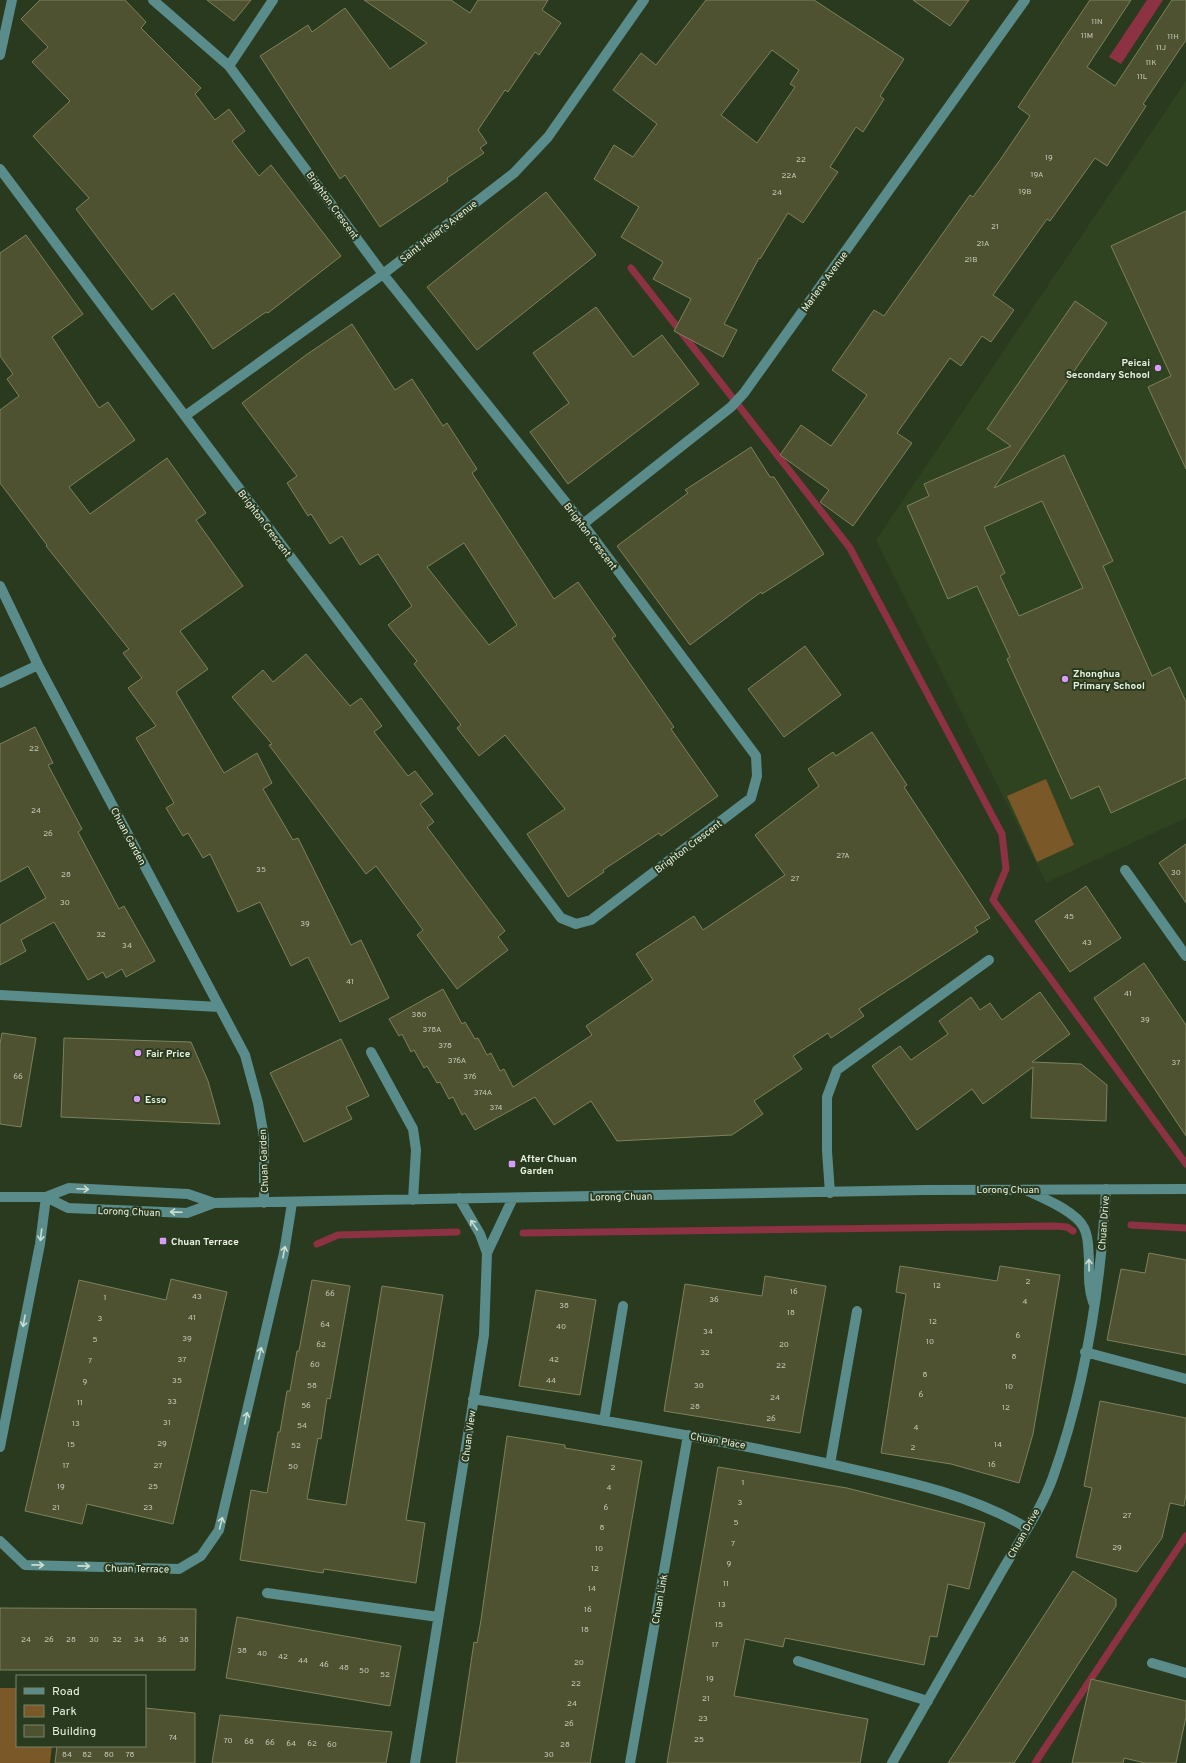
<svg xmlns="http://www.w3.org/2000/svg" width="1186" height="1763" font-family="Overpass,sans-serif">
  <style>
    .built { fill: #2f4320 }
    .green { fill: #7a5827 }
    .water { fill: #8c3242 }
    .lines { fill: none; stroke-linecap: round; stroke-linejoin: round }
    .stream { stroke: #8c3242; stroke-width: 7 }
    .building { fill: #4f5231; stroke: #7d815d; fill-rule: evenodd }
    .minor { stroke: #598c8b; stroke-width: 10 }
    .oneway { stroke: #cbddcf }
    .poi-dot { fill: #d79bf9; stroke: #2a3a1e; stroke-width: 1.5 }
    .labels { text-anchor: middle; stroke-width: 4; stroke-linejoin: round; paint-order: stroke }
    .number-label { font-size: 8px; fill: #c1c9b4 }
    .street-label { font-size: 10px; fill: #e7f1e0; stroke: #2a3a1e }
    .poi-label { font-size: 10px; font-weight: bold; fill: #e7f1e0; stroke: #2a3a1e; text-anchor: start }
  </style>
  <rect width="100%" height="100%" fill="#2a3a1e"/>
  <path class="built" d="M1186,81V818L1046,883L876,540Z"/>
  <path class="green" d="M1046,779L1074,845L1037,862L1007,796Z
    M0,1688H17V1746H52L50,1763H0Z"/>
  <path class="water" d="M1147,0H1163L1121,64L1109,57Z"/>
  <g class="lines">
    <path class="stream" d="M631,268L850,548L1002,834L1006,869L993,900L1186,1164
      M1131,1225L1186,1228
      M523,1233L1055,1226L1067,1227L1073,1231
      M317,1244L338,1235L457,1232
      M1035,1763L1186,1536"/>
  </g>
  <path class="building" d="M40,0H125L146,22L141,28L201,88L195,94L215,120L229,109L245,131L232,141L259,176L271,165L341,256L268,313L266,312L213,349L174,293L152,310L76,209L89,198L33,136L70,101L32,62L48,47L21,19Z
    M207,0H251L234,21Z
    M364,0H451L470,13L478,0H548L542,10L561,23L539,55L535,52L508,92L505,90L478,130L487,143L480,148L484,153L447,178L448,181L380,227L345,175L340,179L260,56L308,25L312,32L345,8L390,69L427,43Z
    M706,0H814L904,59L880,96L884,99L863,132L856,127L830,167L838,172L803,223L788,213L760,259L759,258L724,324L737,330L723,357L674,331L691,299L653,279L663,262L621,237L639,207L594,179L614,145L633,157L657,124L613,90L641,53L656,65ZM772,50L799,70L790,84L795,87L757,143L721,115Z
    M913,0H969L950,26Z
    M1090,0H1131L1087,67L1115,86L1172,0H1186V40L1143,104L1146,106L1107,166L1095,158L1050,221L1047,219L993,295L1014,310L991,342L982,336L961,366L950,358L897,433L912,443L853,526L820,502L829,490L780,455L801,425L831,446L867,395L832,370L874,310L884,316L970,195L973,197L1000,160L1030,116L1018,107Z
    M546,192L596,255L477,350L427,287Z
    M1186,211V469L1148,387L1171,376L1111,246Z
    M26,235L83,314L52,337L99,408L108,402L135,440L69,487L90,514L167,458L206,513L196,520L243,586L180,631L208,669L176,692L224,773L257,753L272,783L263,789L293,840L298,838L351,945L361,940L389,998L340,1022L308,957L291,966L260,902L238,912L210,854L203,858L188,833L183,836L166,808L174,803L136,738L156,726L128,688L142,678L123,653L129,649L46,546L47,545L0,483V410L19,396L7,379L13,374L0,356V253Z
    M1075,301L1107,323L994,488L1064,455L1113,561L1103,566L1152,676L1170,667L1186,702V778L1111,813L1099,786L1071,799L1007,659L1010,657L977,586L948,599L907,506L929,496L924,484L1011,446L987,429ZM1042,501L1083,588L1019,616L1000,576L1005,573L984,527Z
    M596,307L633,357L662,335L699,384L568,484L530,432L569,403L533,353Z
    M352,324L395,390L412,379L443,426L447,423L477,469L472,473L554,599L578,582L616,636L612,638L674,727L671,729L718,796L661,836L659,833L603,870L604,872L568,897L527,834L565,809L505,735L479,756L457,728L461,725L414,664L417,661L388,625L412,606L378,554L360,565L342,536L330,544L311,514L308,516L287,483L297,476L242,403L306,355ZM464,543L517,625L489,645L427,567Z
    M751,447L770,477H774L824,554L762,594L761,592L690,645L617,546L688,493L685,490Z
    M805,646L841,695L784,737L748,689Z
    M306,654L350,706L361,698L382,726L374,732L408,776L415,771L433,794L420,804L434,822L427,827L505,931L498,937L508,950L457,989L417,935L423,930L376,866L366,874L269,745L272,744L232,697L263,670L273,682Z
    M35,727L53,763L48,765L82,829L78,832L119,909L124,906L155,961L126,977L122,969L106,978L103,972L88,980L54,922L21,940L26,951L0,965V925L46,898L28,866L0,882V744Z
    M872,732L907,785L904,787L990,918L975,927L978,932L859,1009L864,1016L831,1038L828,1033L793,1056L802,1069L754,1101L763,1114L732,1135L617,1141L591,1101L554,1125L535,1097L475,1130L465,1113L462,1115L453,1097L449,1099L440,1082L437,1083L427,1066L424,1068L414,1050L411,1052L402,1034L399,1036L389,1019L443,989L462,1024L465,1022L475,1039L478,1038L487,1055L491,1053L500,1071L504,1069L513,1087L592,1035L586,1026L653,980L636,954L694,916L703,930L785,875L755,835L819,786L808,769L833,752L836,756Z
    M1186,844V903L1159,863Z
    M1086,886L1121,938L1070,972L1035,921Z
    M1144,963L1186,1025V1136L1094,998Z
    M1040,992L1070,1034L1032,1062L1081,1064L1107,1085L1106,1121L1031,1118L1033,1067L983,1104L972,1089L917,1130L872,1066L900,1046L911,1060L948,1034L939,1021L971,997L980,1010L990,1003L1002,1020Z
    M2,1033L36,1038L21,1127L0,1124V1044Z
    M64,1038L191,1042L208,1081L220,1124L61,1117Z
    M341,1039L369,1096L346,1107L352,1119L304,1142L270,1073Z
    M1149,1253L1186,1260V1355L1107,1340L1121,1269L1145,1273Z
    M900,1266L997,1281L1000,1266L1060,1275L1033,1434L1019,1483L951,1464L881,1453L906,1294L896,1292Z
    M765,1276L826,1286L800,1433L664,1411L685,1284L762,1296Z
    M171,1279L227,1292L173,1524L87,1504L82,1524L25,1511L79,1280L166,1300Z
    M312,1280L350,1286L330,1399L327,1398L321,1439L318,1438L307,1499L346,1505L382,1286L443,1295L406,1520L425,1523L416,1583L324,1569L323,1573L240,1560L251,1490L267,1493L278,1432H280L287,1391H290L297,1351H299Z
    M536,1290L596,1300L580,1395L519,1386Z
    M1100,1401L1186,1418V1494L1184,1506L1170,1503L1162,1538L1137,1572L1076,1557L1092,1488L1084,1486Z
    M507,1436L565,1445V1448L642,1461L590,1763H456L474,1642L477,1643L481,1620Z
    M718,1467L847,1488L985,1523L969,1589L948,1584L937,1637L930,1636L924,1665L785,1638L783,1647L745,1639L734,1696L868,1719L860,1763H667Z
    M1073,1571L1116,1599V1606L1014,1763H948Z
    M0,1608L196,1609L195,1670H0Z
    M237,1617L401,1646L390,1706L226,1678Z
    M1091,1679L1186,1701V1717L1176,1763H1145L1124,1758L1123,1763H1072Z
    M145,1708L195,1713V1763H55L57,1746H145Z
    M220,1715L392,1732L386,1763H212Z"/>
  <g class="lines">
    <path class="minor" d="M0,55L12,0
      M229,66L273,0
      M0,169L561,918L576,924L591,920L751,798L757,776L756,756L583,524L383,274L229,66L153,0
      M185,416L383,274L514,173L548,137L644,0
      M583,524L731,407L744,393L1025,0
      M0,586L38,665L245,1055L258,1103L264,1137V1203
      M0,683L38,665
      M1125,870L1186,956
      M0,995L219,1007
      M371,1052L413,1129L416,1150L413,1200
      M1028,1191C1043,1198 1077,1212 1084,1228C1089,1237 1088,1249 1089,1259C1089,1274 1088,1288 1093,1302
      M830,1193L827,1151V1097L837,1070L989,960
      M0,1197H46L69,1188L188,1194L214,1203
      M46,1197L68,1208L187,1213L214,1203L925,1190L1186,1189
      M487,1253L513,1198
      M1085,1352L1186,1379
      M473,1399C592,1418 712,1438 830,1464C896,1479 969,1493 1027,1528
      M604,1421L623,1306
      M0,1447L40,1244L46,1197
      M830,1464L857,1311
      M0,1541L25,1565L179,1569L201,1556L219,1530L284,1253L292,1203
      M267,1593L438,1617
      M798,1661L928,1701
      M1152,1663L1186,1673
      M415,1763L484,1335L487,1253L480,1234L459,1198
      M630,1763L688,1435
      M892,1763C928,1701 963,1638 999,1576C1017,1544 1041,1511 1053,1477C1085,1387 1101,1284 1106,1189"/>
  </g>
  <defs><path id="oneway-shaft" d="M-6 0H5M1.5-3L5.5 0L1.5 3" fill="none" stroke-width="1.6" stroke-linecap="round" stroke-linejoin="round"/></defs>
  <g class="oneway">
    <use href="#oneway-shaft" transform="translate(83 1189) rotate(3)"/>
    <use href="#oneway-shaft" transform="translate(176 1212) rotate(-178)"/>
    <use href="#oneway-shaft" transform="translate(474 1225) rotate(-124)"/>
    <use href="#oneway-shaft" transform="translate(41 1235) rotate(97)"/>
    <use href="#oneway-shaft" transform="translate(284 1252) rotate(-79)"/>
    <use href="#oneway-shaft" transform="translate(1089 1265) rotate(-91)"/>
    <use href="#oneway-shaft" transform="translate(24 1321) rotate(101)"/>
    <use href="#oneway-shaft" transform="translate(260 1353) rotate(-77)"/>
    <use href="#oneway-shaft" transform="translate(246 1418) rotate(-78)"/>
    <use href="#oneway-shaft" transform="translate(221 1523) rotate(-76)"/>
    <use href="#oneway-shaft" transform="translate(38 1565) rotate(1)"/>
    <use href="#oneway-shaft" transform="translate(84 1566) rotate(1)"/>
  </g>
  <g class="poi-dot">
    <circle cx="1158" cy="368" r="4"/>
    <circle cx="1065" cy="679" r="4"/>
    <circle cx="138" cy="1053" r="4"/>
    <circle cx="137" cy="1099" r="4"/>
    <rect x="508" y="1160" width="8" height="8" rx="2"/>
    <rect x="159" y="1237" width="8" height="8" rx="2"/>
  </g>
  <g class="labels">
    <g class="number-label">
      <text x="1097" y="24">11N</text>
      <text x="1087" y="38">11M</text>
      <text x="1173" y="39">11H</text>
      <text x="1161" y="50">11J</text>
      <text x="1151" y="65">11K</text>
      <text x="1142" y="79">11L</text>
      <text x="1049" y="160">19</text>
      <text x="801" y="162">22</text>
      <text x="1037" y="177">19A</text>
      <text x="789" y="178">22A</text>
      <text x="1025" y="194">19B</text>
      <text x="777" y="195">24</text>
      <text x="995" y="229">21</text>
      <text x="983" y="246">21A</text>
      <text x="971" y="262">21B</text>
      <text x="34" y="751">22</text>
      <text x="36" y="813">24</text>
      <text x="48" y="836">26</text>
      <text x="843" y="858">27A</text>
      <text x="261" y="872">35</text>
      <text x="1176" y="875">30</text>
      <text x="66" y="877">28</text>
      <text x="795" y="881">27</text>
      <text x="65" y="905">30</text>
      <text x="1069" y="919">45</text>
      <text x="305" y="926">39</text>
      <text x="101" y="937">32</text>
      <text x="1087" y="945">43</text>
      <text x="127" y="948">34</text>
      <text x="350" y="984">41</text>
      <text x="1128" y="996">41</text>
      <text x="419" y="1017">380</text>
      <text x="1145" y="1022">39</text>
      <text x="432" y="1032">378A</text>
      <text x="445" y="1048">378</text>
      <text x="457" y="1063">376A</text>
      <text x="1176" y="1065">37</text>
      <text x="18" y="1079">66</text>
      <text x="470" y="1079">376</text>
      <text x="483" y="1095">374A</text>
      <text x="496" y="1110">374</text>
      <text x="1028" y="1284">2</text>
      <text x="937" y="1288">12</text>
      <text x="794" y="1294">16</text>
      <text x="330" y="1296">66</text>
      <text x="197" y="1299">43</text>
      <text x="105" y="1300">1</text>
      <text x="714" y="1302">36</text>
      <text x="1025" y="1304">4</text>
      <text x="564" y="1308">38</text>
      <text x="791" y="1315">18</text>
      <text x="192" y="1320">41</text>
      <text x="100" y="1321">3</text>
      <text x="933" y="1324">12</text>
      <text x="325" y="1327">64</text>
      <text x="561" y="1329">40</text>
      <text x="708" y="1334">34</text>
      <text x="1018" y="1338">6</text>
      <text x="187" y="1341">39</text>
      <text x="95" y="1342">5</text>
      <text x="930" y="1344">10</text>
      <text x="321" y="1347">62</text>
      <text x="784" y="1347">20</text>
      <text x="705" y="1355">32</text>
      <text x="1014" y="1359">8</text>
      <text x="182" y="1362">37</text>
      <text x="554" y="1362">42</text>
      <text x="90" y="1363">7</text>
      <text x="315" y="1367">60</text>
      <text x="781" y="1368">22</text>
      <text x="925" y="1377">8</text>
      <text x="177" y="1383">35</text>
      <text x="551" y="1383">44</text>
      <text x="85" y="1384">9</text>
      <text x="312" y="1388">58</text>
      <text x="699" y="1388">30</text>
      <text x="1009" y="1389">10</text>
      <text x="921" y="1397">6</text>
      <text x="775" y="1400">24</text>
      <text x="172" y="1404">33</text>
      <text x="80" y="1405">11</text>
      <text x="306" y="1408">56</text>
      <text x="695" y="1409">28</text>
      <text x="1006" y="1410">12</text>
      <text x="771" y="1421">26</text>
      <text x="167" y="1425">31</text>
      <text x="76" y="1426">13</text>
      <text x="302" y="1428">54</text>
      <text x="916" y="1430">4</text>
      <text x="162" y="1446">29</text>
      <text x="71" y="1447">15</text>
      <text x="998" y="1447">14</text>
      <text x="296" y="1448">52</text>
      <text x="913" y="1450">2</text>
      <text x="992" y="1467">16</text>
      <text x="66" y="1468">17</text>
      <text x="158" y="1468">27</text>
      <text x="293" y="1469">50</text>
      <text x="613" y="1470">2</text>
      <text x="743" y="1485">1</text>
      <text x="61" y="1489">19</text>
      <text x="153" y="1489">25</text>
      <text x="609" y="1490">4</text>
      <text x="740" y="1505">3</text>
      <text x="56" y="1510">21</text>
      <text x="148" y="1510">23</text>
      <text x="606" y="1510">6</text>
      <text x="1127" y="1518">27</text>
      <text x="736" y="1525">5</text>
      <text x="602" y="1530">8</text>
      <text x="733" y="1546">7</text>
      <text x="1117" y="1550">29</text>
      <text x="599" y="1551">10</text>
      <text x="729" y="1566">9</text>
      <text x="595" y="1571">12</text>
      <text x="726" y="1586">11</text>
      <text x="592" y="1591">14</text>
      <text x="722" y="1607">13</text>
      <text x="588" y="1612">16</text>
      <text x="719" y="1627">15</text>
      <text x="585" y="1632">18</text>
      <text x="26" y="1642">24</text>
      <text x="49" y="1642">26</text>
      <text x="71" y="1642">28</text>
      <text x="94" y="1642">30</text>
      <text x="117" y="1642">32</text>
      <text x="139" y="1642">34</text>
      <text x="162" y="1642">36</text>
      <text x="184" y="1642">38</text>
      <text x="715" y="1647">17</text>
      <text x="242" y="1653">38</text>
      <text x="262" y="1656">40</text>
      <text x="283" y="1659">42</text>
      <text x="303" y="1663">44</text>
      <text x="579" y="1665">20</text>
      <text x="324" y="1667">46</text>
      <text x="344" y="1670">48</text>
      <text x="364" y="1673">50</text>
      <text x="385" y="1677">52</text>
      <text x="710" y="1681">19</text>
      <text x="576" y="1686">22</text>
      <text x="706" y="1701">21</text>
      <text x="572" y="1706">24</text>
      <text x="703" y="1721">23</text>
      <text x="569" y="1726">26</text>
      <text x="173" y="1740">74</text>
      <text x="699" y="1742">25</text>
      <text x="228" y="1743">70</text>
      <text x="249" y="1744">68</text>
      <text x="270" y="1745">66</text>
      <text x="291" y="1746">64</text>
      <text x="312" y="1746">62</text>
      <text x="332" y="1747">60</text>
      <text x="565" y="1747">28</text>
      <text x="67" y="1757">84</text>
      <text x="87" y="1757">82</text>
      <text x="109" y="1757">80</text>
      <text x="130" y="1757">78</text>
      <text x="549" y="1757">30</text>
    </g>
    <g class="street-label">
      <text transform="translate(333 205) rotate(54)" y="4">Brighton Crescent</text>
      <text transform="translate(438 231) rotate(-38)" y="4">Saint Helier's Avenue</text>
      <text transform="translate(824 281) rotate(-54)" y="4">Marlene Avenue</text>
      <text transform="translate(265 523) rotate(53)" y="4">Brighton Crescent</text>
      <text transform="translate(591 536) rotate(53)" y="4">Brighton Crescent</text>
      <text transform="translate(129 836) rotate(62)" y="4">Chuan Garden</text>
      <text transform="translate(688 846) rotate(-37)" y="4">Brighton Crescent</text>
      <text transform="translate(263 1161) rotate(-92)" y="4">Chuan Garden</text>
      <text x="1008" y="1193">Lorong Chuan</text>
      <text transform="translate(621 1196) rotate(-1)" y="4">Lorong Chuan</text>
      <text transform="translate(129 1211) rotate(2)" y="4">Lorong Chuan</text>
      <text transform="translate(1103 1223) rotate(-86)" y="4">Chuan Drive</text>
      <text transform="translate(468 1436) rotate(-82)" y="4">Chuan View</text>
      <text transform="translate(718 1440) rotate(10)" y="4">Chuan Place</text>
      <text transform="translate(1023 1533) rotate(-61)" y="4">Chuan Drive</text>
      <text transform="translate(137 1568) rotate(1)" y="4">Chuan Terrace</text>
      <text transform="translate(659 1599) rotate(-80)" y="4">Chuan Link</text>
    </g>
    <g class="poi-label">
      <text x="1150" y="366" text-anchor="end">Peicai<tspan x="1150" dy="12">Secondary School</tspan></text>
      <text x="1073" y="677">Zhonghua<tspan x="1073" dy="12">Primary School</tspan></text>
      <text x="146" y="1057">Fair Price</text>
      <text x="145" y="1103">Esso</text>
      <text x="520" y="1162">After Chuan<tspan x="520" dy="12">Garden</tspan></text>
      <text x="171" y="1245">Chuan Terrace</text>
    </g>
  </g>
  <rect x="16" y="1675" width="130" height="72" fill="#2a3a1e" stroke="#76836c"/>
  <rect x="24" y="1688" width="20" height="6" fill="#598c8b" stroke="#76836c"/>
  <text x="52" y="1695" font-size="12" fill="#e7f1e0">Road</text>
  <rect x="24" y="1705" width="20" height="12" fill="#7a5827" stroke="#76836c"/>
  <text x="52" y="1715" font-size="12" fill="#e7f1e0">Park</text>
  <rect x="24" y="1725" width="20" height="12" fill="#4f5231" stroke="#76836c"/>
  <text x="52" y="1735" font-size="12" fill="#e7f1e0">Building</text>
</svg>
